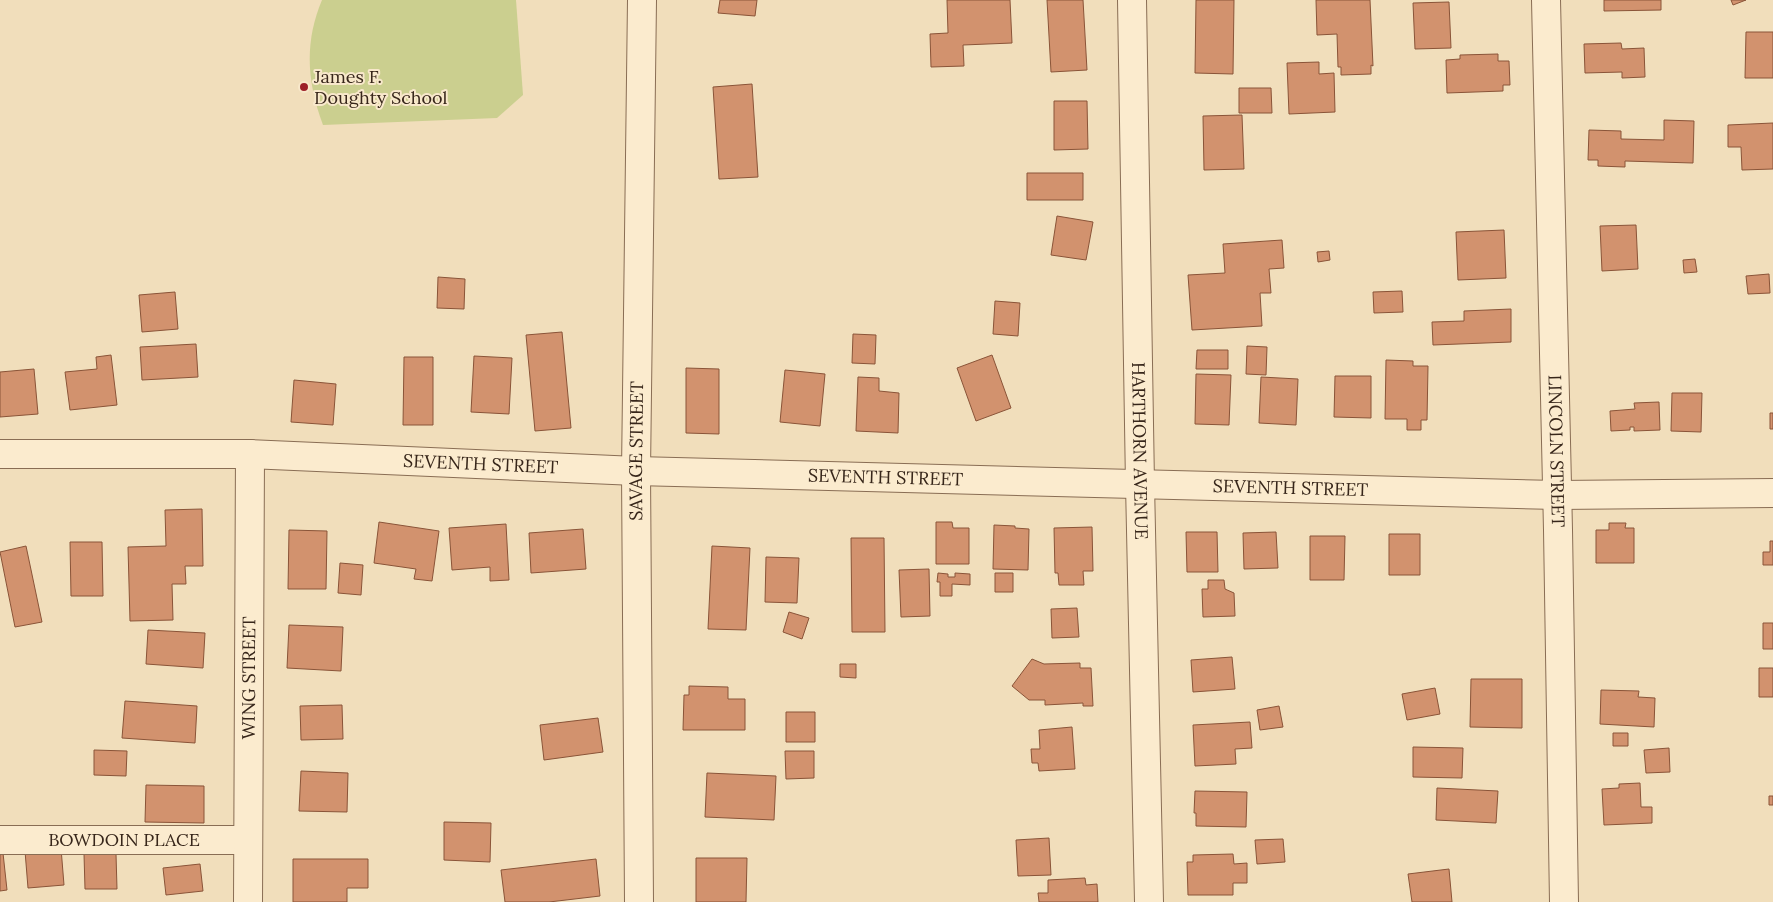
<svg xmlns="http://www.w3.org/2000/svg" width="1773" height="902" font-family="Lora,serif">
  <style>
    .green { fill: #cbcf8f }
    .building { fill: #d2926e; stroke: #8a5438 }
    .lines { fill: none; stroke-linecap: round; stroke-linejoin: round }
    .minor-casing { stroke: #896d54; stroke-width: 30 }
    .minor { stroke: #fbebce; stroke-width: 28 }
    .poi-dot { fill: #9c1f28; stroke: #f8e8cb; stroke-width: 2 }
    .labels { text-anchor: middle; stroke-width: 4; stroke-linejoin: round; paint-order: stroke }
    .poi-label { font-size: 18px; fill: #37261a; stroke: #f8e8cb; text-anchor: start }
    .street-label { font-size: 18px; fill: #37261a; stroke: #f8e8cb }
  </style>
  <rect width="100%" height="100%" fill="#f1debb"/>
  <path class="green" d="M322,0H516L523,95L497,118L323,125C307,82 304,43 322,0Z"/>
  <path class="building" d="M720,0H757L755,16L718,13Z
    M947,0H1010L1012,43L963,45L964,66L931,67L930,34L948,33Z
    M1047,0H1083L1087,70L1051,72Z
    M1196,0H1234L1233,74L1195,73Z
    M1316,0H1370L1373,66L1371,65V74L1341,75V67H1338L1337,34L1317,35Z
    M1604,0H1661V10L1604,11Z
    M1731,0H1746L1733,5Z
    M1449,2L1451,48L1415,49L1413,3Z
    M1746,32H1773V78H1745Z
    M1621,43L1622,49L1644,48L1645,77L1622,78V72L1585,73L1584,44Z
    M1498,54V61H1509L1510,85H1503V91L1447,93L1446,60L1460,59V55Z
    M1319,62V74L1334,73L1335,112L1289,114L1287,63Z
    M752,84L758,177L719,179L713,87Z
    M1239,88H1271L1272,113H1239Z
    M1054,101H1087L1088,149L1054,150Z
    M1242,115L1244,169L1204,170L1203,116Z
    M1664,120L1694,121L1693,163L1625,161V167L1598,166V160H1588L1589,130L1621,131V139L1664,140Z
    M1773,123V169L1742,170L1741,147H1728V125Z
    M1027,173H1083V200H1027Z
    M1057,216L1093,222L1086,260L1051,255Z
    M1636,225L1638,269L1602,271L1600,226Z
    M1504,230L1506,278L1458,280L1456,232Z
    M1282,240L1284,268L1269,269L1271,293H1260L1262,326L1192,330L1188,275L1225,273L1223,244Z
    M1329,251L1330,260L1318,262L1317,252Z
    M1695,259L1697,272L1684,273L1683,260Z
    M1769,274L1770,293L1748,294L1746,276Z
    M438,277L465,279L464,309L437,308Z
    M1402,291L1403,312L1374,313L1373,292Z
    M175,292L178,329L142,332L139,295Z
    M995,301L1020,303L1018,336L993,334Z
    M1511,309V342L1433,345L1432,322L1464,321V311Z
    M562,332L571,428L535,431L526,335Z
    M853,334L876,335L875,364L852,363Z
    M196,344L198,377L142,380L140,347Z
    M1247,346L1267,347L1266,375L1246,374Z
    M1197,350H1228V369H1196Z
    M111,355L117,405L70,410L65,372L97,369L96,357Z
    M992,355L1011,408L976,421L957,368Z
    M474,356L512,358L509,414L471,412Z
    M404,357H433V425H403Z
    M1386,360L1413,361V366H1428L1427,420H1421V430H1407V419H1385Z
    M686,368L719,369V434L686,433Z
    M34,369L38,414L0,417V372Z
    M785,370L825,374L820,426L780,422Z
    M1196,374L1231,375L1229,425L1195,424Z
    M1335,376H1371V418L1334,417Z
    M858,377L879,378V391L899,393L898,433L856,431Z
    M1261,377L1298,379L1296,425L1259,423Z
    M294,380L336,384L333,425L291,422Z
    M1672,393H1702L1701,432L1671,431Z
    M1659,402L1660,430L1634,431V427H1630V430L1611,431L1610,411L1635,409L1634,403Z
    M1770,413H1773V429H1770Z
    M202,509L203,566H185L186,584H172L173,620L130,621L128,547L166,546L165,510Z
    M379,522L439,531L432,581L414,579L416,569L374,563Z
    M936,522H952L953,528H969V564H936Z
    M1609,523H1626L1625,528H1634V563H1596V530H1609Z
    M506,524L509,580L490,581V567L452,570L449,528Z
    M994,525L1015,526V528L1029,529L1028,570L993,569Z
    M1092,527L1093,571H1083L1084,585H1059L1058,573H1055L1054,528Z
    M583,529L586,569L531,573L529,533Z
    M289,530L327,531L326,589H288Z
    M1186,532H1217L1218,572H1187Z
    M1276,532L1278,568L1244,569L1243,533Z
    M1389,534H1420V575H1389Z
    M1310,536H1345L1344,580H1310Z
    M851,538H884L885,632H852Z
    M1770,541H1773V565H1763V552H1770Z
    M70,542H102L103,596H71Z
    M26,546L42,622L15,627L0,552Z
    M712,546L750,548L746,630L708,629Z
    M766,557L799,558L797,603L765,602Z
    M340,563L363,565L361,595L338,593Z
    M929,569L930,616L901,617L899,570Z
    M938,573L948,574V577H955V573L970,574V585L952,584V596H940V582H937Z
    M995,573H1013V592H995Z
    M1208,580H1224L1225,589L1234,593L1235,616L1203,617L1202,589H1208Z
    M1077,608L1079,637L1052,638L1051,609Z
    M789,612L809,618L802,639L783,632Z
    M1763,623H1773V649H1763Z
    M289,625L343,627L341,671L287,668Z
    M148,630L205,633L203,668L146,664Z
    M1232,657L1235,689L1193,692L1191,660Z
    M1032,659L1044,664L1080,663V668H1091L1093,706H1083V703L1045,705V700H1029L1012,686Z
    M840,664H856V678L840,677Z
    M1759,668H1773V697H1759Z
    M1471,679H1522V728L1470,727Z
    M689,686L728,687V699H745V730H683L684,695H689Z
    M1435,688L1440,714L1407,720L1402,694Z
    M1601,690L1639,691L1638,697L1655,698L1654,727L1600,724Z
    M125,701L197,706L195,743L122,738Z
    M342,705L343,739L301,740L300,706Z
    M1279,706L1283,727L1260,730L1257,710Z
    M786,712H815V742H786Z
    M598,718L603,752L544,760L540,725Z
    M1250,722L1252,748L1235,749L1236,764L1195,766L1193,725Z
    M1072,727L1075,769L1039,771L1038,763H1032L1031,749H1040L1039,730Z
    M1613,733H1628V746H1613Z
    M1413,747L1463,748L1462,778L1413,777Z
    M1669,748L1670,772L1646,773L1644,750Z
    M94,750L127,751L126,776L94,775Z
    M785,751H814V778L786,779Z
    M301,771L348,773L347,812L299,811Z
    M707,773L776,776L774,820L705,817Z
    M1640,783L1641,807H1652V823L1604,825L1602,789L1619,788V784Z
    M146,785L204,786V823L145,822Z
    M1437,788L1498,791L1496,823L1436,820Z
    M1195,791L1247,792L1246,827L1196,826V813H1194Z
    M1769,796H1773V805H1769Z
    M444,822L491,823L490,862L444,860Z
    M1049,838L1051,875L1018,876L1016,840Z
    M1283,839L1285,862L1257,864L1255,840Z
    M61,848L64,885L28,888L25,851Z
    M0,853H3L7,890L0,891Z
    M84,854H116L117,889H85Z
    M1233,854L1234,864L1247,863V883H1233V895H1188L1187,862H1193V855Z
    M696,858H747L746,902H696Z
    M293,859H368V888H347V902H293Z
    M596,859L600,896L549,902H505L501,870Z
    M200,864L203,891L166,895L163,868Z
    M1449,869L1452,902H1412L1408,874Z
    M1085,878L1086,885L1097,884L1098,902H1039L1038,893H1048V880Z"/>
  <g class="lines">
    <defs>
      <g id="minor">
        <path id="s1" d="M1132,0L1140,484L1149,902"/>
        <path id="s2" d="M1546,0L1558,530L1564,902"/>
        <path id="s3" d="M0,454H250L636,471L1557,495L1773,493"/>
        <path id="s4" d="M0,840H247"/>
        <path id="s5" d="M248,902L250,454"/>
        <path id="s6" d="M639,902L636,471L642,0"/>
      </g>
    </defs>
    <use href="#minor" class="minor-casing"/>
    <use href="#minor" class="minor"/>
  </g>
  <circle class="poi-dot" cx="304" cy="87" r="5"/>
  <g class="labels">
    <g class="poi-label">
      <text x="314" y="83">James F.<tspan x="314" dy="21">Doughty School</tspan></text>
    </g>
    <g class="street-label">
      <text dy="6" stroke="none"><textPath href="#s6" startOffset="451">SAVAGE STREET</textPath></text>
      <text dy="6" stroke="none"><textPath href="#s1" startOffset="451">HARTHORN AVENUE</textPath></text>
      <text dy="6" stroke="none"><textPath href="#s2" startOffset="451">LINCOLN STREET</textPath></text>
      <text dy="6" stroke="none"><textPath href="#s3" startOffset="481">SEVENTH STREET</textPath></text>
      <text dy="6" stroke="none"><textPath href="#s3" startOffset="886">SEVENTH STREET</textPath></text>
      <text dy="6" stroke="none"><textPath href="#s3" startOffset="1291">SEVENTH STREET</textPath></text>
      <text dy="6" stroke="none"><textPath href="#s5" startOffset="224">WING STREET</textPath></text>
      <text dy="6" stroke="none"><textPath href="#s4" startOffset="124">BOWDOIN PLACE</textPath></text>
    </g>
  </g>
</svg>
